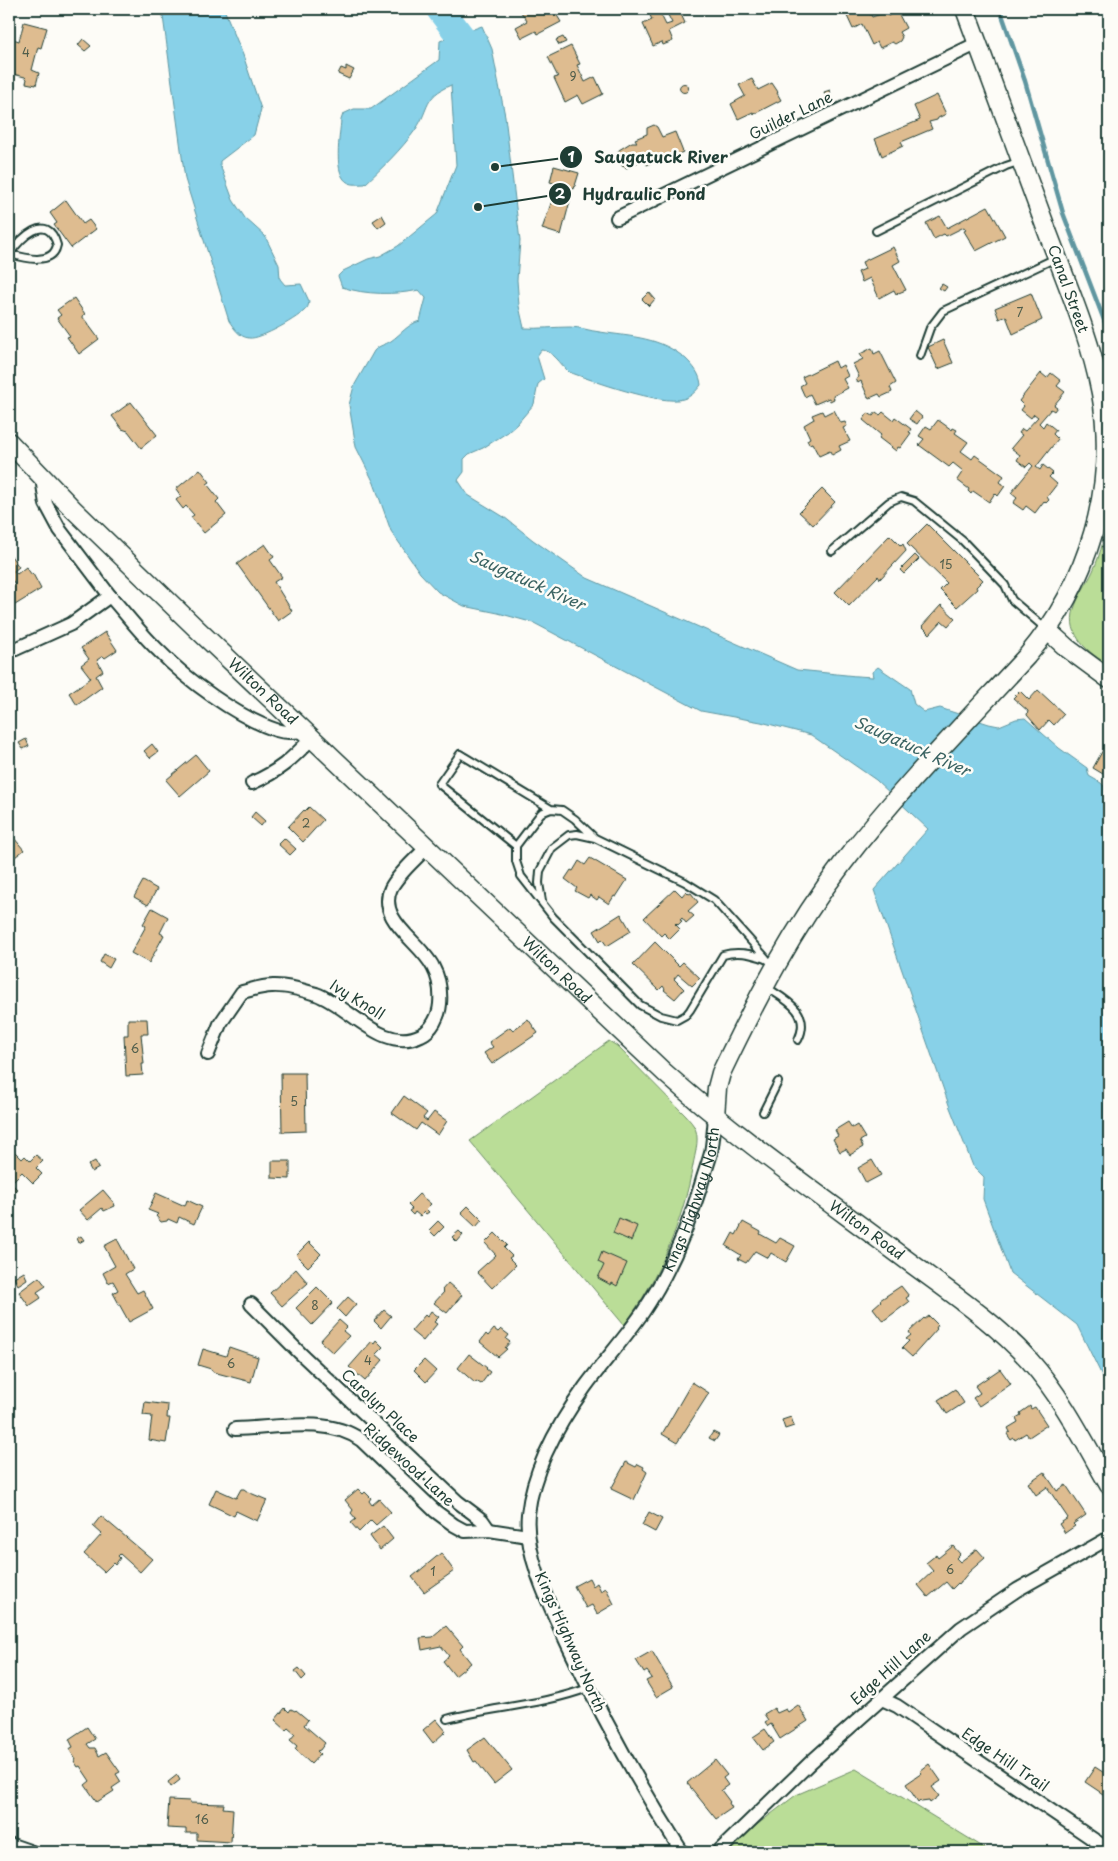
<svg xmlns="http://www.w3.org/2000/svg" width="1118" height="1861" font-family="'Playpen Sans',sans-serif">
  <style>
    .green { fill: #badd97; stroke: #6c8d66 }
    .water { fill: #88d1e8; stroke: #5e96a0 }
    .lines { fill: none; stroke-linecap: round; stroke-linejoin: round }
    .stream { stroke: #5e96a0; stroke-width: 4.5 }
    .river { stroke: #88d1e8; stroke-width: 28 }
    .building { fill: #debc90; stroke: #1f3d34 }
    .lane-casing { stroke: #1f3d34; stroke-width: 10 }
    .street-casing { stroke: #1f3d34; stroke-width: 16 }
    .secondary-casing { stroke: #1f3d34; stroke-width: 21 }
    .lane { stroke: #fdfcf7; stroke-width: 6 }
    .street { stroke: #fdfcf7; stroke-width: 12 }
    .secondary { stroke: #fdfcf7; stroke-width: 18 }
    .labels { text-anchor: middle; stroke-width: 5; stroke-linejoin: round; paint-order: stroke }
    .number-label { font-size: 12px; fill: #4f5d4b }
    .street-label { font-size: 15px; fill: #1f3d34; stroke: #fdfcf7 }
    .water-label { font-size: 16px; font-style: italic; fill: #396261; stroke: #fdfcf7 }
    .leader { fill: none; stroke: #1f3d34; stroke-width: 2 }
    .callout-dot { fill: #1f3d34; stroke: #fdfcf7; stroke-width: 2 }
    .mark-label { font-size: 15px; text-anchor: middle; font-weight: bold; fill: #fff }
    .callout-label { font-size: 16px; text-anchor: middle; font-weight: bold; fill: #1f3d34; stroke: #fdfcf7; stroke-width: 5; stroke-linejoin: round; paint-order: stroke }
  </style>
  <rect width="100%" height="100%" fill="#fdfcf7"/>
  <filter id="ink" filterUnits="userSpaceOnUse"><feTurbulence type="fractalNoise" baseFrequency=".02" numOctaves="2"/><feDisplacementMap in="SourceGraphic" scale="10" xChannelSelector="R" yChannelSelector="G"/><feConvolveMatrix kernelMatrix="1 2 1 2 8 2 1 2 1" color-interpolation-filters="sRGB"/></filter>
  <g filter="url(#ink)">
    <path class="green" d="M1109,512V665C1089,653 1066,636 1074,609C1078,596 1087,584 1093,571C1101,553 1106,532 1109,512Z
      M609,1041L617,1046L685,1115C689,1120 694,1124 696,1131C699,1141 695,1154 693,1165C683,1221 659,1279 624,1325L470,1141Z
      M856,1769L991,1852H725L729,1846L796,1795Z"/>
    <path class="water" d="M162,9H224L243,55L261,109L254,135L220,161V165L233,200L245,218L265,236L279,265L280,279L285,285L301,284L309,301C309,303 308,307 307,308C300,317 260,340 249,338C239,337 234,328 229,321L185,179Z
      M482,26L492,49L505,116L520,241L517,280L519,306L524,328C539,329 554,327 570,327C580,327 590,331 600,332C633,337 660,337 686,359C694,367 700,374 701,385C696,391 691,397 683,399C662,406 591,380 569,372C560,364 553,350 541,350L537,356L544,379L538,384L534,404L517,424L508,432L483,448L469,454L464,459V472L458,480L468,495L504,517L533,540L587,578L797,670C823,672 847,676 873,677L872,672L878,667L910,689L914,704L924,712L940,708L989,724L999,726L1016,719L1025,718L1059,748L1087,768L1089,776L1101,783L1109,792V1390L1077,1325L1010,1273L983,1199L984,1177L973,1166L949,1105L874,890L928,829L876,780L811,735L761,722L701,711L534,623L498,613L464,606L438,592L420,573L391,531L374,483L356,447L349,405L354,386L374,351C379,345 385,345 391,341C401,334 408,324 420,321L426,298L419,290C396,295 365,295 342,287L338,276L343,271L368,259L380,256L398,246L437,214L456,165L451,85C423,97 430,108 416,129C401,150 383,167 365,184C360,184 353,185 349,183C332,176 340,135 341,120L343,114L354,109H371L439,60L440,41Z"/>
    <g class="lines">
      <path class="stream" d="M1000,9L1025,81L1063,213L1109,333"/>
      <path class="river" d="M440,9L473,53L475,66"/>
    </g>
    <path class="building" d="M519,9H553L561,22L538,34L536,31L522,38L516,27L527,21Z
      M701,9H712L703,13Z
      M862,9H868L872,17L886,12L888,16L897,11L906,28L899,32L902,37L900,41L895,44L892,42L880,48L877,42L872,45L862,24L853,29L847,16Z
      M679,10L685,23L669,31L673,41L663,45L662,42L653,46L643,24L652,20L650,15L659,11L666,25L672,23L668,15Z
      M24,22L47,28L41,48L38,47L32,70L39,73L36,85L26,83L27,79L25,77L9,73V54L13,39L19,41Z
      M563,37L566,42L559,45L556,40Z
      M83,39L91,46L85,51L78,45Z
      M571,46L580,64L577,65L585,82L595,77L603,94L583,104L578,95L565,102L554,78L558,77L548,57Z
      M346,66L354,70L349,79L338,74L341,68L346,70Z
      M752,79L758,90L772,83L778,92L777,93L781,100L754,114L753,112L738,119L731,104L745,96L739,85Z
      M679.5 88a4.5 4.5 0 1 1 9 0a4.5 4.5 0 1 1-9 0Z
      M830,90L831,95L826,97L824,92Z
      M937,95L946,114L938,118L937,120L929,122L932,129L901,142L903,146L882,156L875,139L920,120L914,106Z
      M654,125L657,127L662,137L675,132L683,152L656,164L655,161L647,165L644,159L627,168L622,166L617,154L619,150L632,142H637L635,139L647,134V128Z
      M554,166L579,173L574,189L550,182Z
      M555,192L571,197L561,235L542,229Z
      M66,200L83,224L89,220L96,229L71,248L54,225L57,223L50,213Z
      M988,206L1005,236L976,251L964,231L966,230L964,227L946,236L944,234L934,239L926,223L940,216L947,228Z
      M382,215L386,222L378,228L373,221Z
      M893,247L900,261L893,265L906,290L896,294L894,290L879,298L870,278L862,282L858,272L865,269L862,262Z
      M942,284L947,287L944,291L939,288Z
      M649,292L655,299L649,306L642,299Z
      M1031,293L1042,320L1013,334L1006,316L999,319L995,308Z
      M74,298L85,314L82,316L99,339L79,354L67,337L70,336L57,318L61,315L57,310Z
      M943,340L953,363L938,369L928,347Z
      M872,348L874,354L880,351L896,383L890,387L892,392L881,397L879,394L870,398L868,397L861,381L858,383L856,379L859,377L853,364L863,359L860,354Z
      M835,361L838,368L843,365L848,376L843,379L848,388L833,396L834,399L830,401L829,398L815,404L810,394L805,397L800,386L805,383L802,377Z
      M1041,373L1047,378L1051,373L1061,381L1057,386L1065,392L1054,405L1057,407L1054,411L1051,409L1039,423L1043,427L1046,422L1056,430L1053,434L1058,439L1036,467L1040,470L1043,465L1053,473L1049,477L1057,484L1047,497L1049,500L1046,503L1044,501L1035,513L1026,506L1023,510L1013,503L1017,498L1011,493L1033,466L1030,463L1026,467L1017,460L1020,455L1011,448L1022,435L1019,433L1022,429L1025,431L1038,417L1034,414L1031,418L1021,410L1024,406L1019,401Z
      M131,402L157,435L141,448L128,431L122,429L112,416Z
      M834,410L841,423L845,422L847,426L843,428L850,441L839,446L841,450L832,455L830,451L819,456L812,443L809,444L807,440L810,438L804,425L814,419L812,415L822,411L824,415Z
      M915,411L922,417L917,424L909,419Z
      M876,412L880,415L883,412L893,420L895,417L911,429L909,432L911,433L900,448L898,447L896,451L879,438L881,435L863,420L868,413L873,416Z
      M938,420L952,430L953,428L957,430L955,433L968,442L961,451L972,459L975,455L1004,476L1000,482L1005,486L998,496L995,493L989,502L973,491L971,494L968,491L969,489L957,480L963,471L953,463L949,467L919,445L924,439L919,436L926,426L931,429Z
      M200,469L210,482L207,484L219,499L216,502L226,515L204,533L191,517L194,515L186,506L183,509L176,500L181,496L176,489Z
      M822,489L835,502L813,525L799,512Z
      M927,524L983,580L976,587L977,589L957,607L940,590L947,583L907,544Z
      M890,535L901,546L903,544L906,551L880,579L878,576L849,606L835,592Z
      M265,544L274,557L270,560L282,577L274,582L292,611L278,621L237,564Z
      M9,553L19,567L14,571L17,574L26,567L32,575L33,574L41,589L15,605H12L9,599L10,596L14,593L11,588L15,584L12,580L9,581Z
      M915,555L919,559L904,574L900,570Z
      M941,605L955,618L948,626L942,621L930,634L922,626Z
      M105,632L117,650L105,658L103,656L97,660L103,671L96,676L102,687L77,705L69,693L91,678L81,665L89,659L81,648Z
      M1038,690L1064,714L1054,725L1049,720L1040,730L1027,715L1028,711L1013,698L1020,691L1029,700Z
      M26,739L29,746L23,749L19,743Z
      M1108,741L1109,762L1103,774L1093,768Z
      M152,744L158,752L150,758L144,751Z
      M196,755L209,771L180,796L166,780Z
      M309,807L323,820L303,842L288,827L304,810L305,811Z
      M255,812L265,821L261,826L251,817Z
      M9,832L24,850L11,860L9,858Z
      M284,838L296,849L290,855L278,844Z
      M590,858L627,880L616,897L614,896L609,904L599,897L597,900L590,895L588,898L575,891L577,888L565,879L571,870L573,871L579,861L585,865Z
      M143,881L157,889L148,905L134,897Z
      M675,889L682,896L686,891L689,894L691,893L698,902L688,911L694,916L686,923L682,918L680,920L682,921L678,925L676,923L675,924L680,929L670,939L664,933L661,936L644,918Z
      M152,908L168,917L160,933L164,935L149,963L131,953L146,926L143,924Z
      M621,914L631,931L607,946L602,939L600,941L594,931Z
      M655,942L679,966L683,962L700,978L692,986L678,974L674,979L684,989L675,999L664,990L665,989L663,986L659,990L633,965Z
      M104,954L114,959L109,968L100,962Z
      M128,1019H147L148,1034H141L144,1064H142L143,1075L126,1076L124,1035H128Z
      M528,1019L538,1033L492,1064L484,1053L493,1047L489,1042L510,1027L513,1030Z
      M281,1073H305L306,1131L282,1132Z
      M404,1096L427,1113L423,1118L427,1121L434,1112L447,1121L438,1135L421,1123L416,1130L392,1113Z
      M848,1122L852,1128L857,1125L865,1138L860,1141L863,1147L850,1155L846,1149L840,1152L833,1139L838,1136L835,1130Z
      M13,1150L22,1159L25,1156L30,1161L36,1155L43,1161L36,1168L42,1174L33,1183L22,1172L11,1183L17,1189L9,1196V1165L12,1162L9,1159V1154Z
      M872,1160L881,1175L866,1183L858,1168Z
      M95,1161L99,1168L92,1172L88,1165Z
      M272,1161H290V1179L272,1178Z
      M103,1190L114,1203L115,1206L104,1211L102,1208L88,1220L79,1210Z
      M156,1193L185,1206L187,1200L202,1207L194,1224L179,1217L177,1223L168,1219L167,1221L161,1222L156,1216L158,1214L148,1210Z
      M419,1194L431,1204L426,1209L429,1212L426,1214L424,1212L420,1216L415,1212L413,1215L409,1211L412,1209L408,1205Z
      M468,1206L482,1220L476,1227L461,1213Z
      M619,1218L637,1226L631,1241L613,1233Z
      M438,1221L444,1227L435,1236L429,1230Z
      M743,1222L761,1232L760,1234L776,1243L780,1238L795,1246L786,1262L771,1253L768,1258L755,1251L746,1263L738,1259L741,1255L726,1246L733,1233L736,1235Z
      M459,1231L463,1235L457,1242L452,1237Z
      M495,1233L507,1245L504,1248L512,1256L509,1258L516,1265L492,1288L477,1272L496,1255L485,1243Z
      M81,1236L84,1240L79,1243L77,1238Z
      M117,1239L133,1269L125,1274L137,1293L143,1290L153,1309L129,1322L113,1293L118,1290L113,1281L108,1283L103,1273L115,1266L104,1246Z
      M309,1242L321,1254L308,1267L296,1255Z
      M602,1252L627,1263L617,1286L612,1283L611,1285L598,1278L604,1265L598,1262Z
      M296,1269L308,1283L282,1306L270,1293Z
      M24,1272L27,1279L18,1285L14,1278Z
      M39,1277L46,1286L37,1292L41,1298L29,1306L19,1292Z
      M448,1283L462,1295L447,1313L434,1303L444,1292L442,1290Z
      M901,1286L909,1296L906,1298L909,1302L883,1321L873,1308L881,1301L880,1300Z
      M317,1287L333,1303L312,1325L296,1308Z
      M348,1297L356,1304L345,1317L337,1309Z
      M384,1310L391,1316L381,1328L374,1321Z
      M431,1311L439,1317L434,1322L437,1324L423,1341L411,1331L425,1315L427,1317Z
      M929,1316L938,1325L936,1328L937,1329L912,1357L902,1348L909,1341L906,1339L911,1335L909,1332L924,1318L925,1319Z
      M339,1320L347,1327L343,1331L349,1336L333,1353L320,1341Z
      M494,1329L498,1332L501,1329L509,1335L506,1339L510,1342L505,1348L507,1349L498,1357L480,1342L486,1334L488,1336Z
      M376,1340L383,1347L376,1354L383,1360L365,1381L349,1367L372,1341L374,1343Z
      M229,1347L258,1357L251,1382L213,1372L211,1369L198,1365L203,1349L226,1356Z
      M469,1354L487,1368L486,1369L490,1372L481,1384L476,1381L475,1383L458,1368Z
      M424,1360L436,1371L426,1382L414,1370Z
      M1000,1369L1011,1384L979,1406L973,1398L980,1393L975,1386Z
      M692,1382L709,1393L677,1443L662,1434Z
      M955,1389L964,1403L947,1414L938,1400Z
      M145,1402L168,1405L167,1418H170L166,1443L149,1440L152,1416L143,1415Z
      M1030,1406L1031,1409L1035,1407L1047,1425L1029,1437L1026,1433L1015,1440L1014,1438L1011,1440L1007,1434L1010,1432L1008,1428L1018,1422L1016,1418L1021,1415L1020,1413Z
      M791,1417L794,1426L785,1429L782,1420Z
      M713,1432L719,1435L715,1441L709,1438Z
      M626,1462L636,1467L638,1464L644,1467L643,1469L647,1472L634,1500L611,1489Z
      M1044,1472L1057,1491L1066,1485L1086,1515L1073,1524L1075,1526L1065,1533L1059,1524L1068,1518L1047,1487L1036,1495L1028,1483Z
      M216,1489L236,1498L241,1489H244L248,1492L267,1500L257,1521L236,1511L234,1516L209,1504Z
      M358,1489L363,1494L365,1492L371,1498L369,1501L372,1505L379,1499L391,1512L376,1525L371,1520L359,1532L351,1523L356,1519L351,1513L353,1510L345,1500Z
      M649,1512L662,1519L655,1532L642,1525Z
      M101,1516L152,1559L140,1572L120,1554L118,1556L120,1558L115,1565L113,1563L104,1572L84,1554L102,1534L93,1526Z
      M383,1526L393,1539L380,1550L370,1536Z
      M953,1546L960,1554L956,1558L960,1562L977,1549L985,1558L969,1572L959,1584L958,1583L952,1589L946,1582L928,1597L918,1585L933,1571L926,1563L936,1555L938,1558Z
      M441,1553L454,1571L424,1592L412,1577Z
      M589,1578L593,1586L597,1583L601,1591L606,1588L614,1604L597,1614L592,1605L586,1608L574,1586Z
      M446,1626L463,1646L460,1649L471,1663L455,1676L443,1661L449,1656L441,1646L422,1650L420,1638L433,1637Z
      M652,1651L673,1687L656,1697L646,1681L652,1678L647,1671L644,1673L636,1660Z
      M299,1668L306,1676L302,1680L295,1671Z
      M798,1705L808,1721L780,1739L771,1724L768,1726L765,1722L768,1720L764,1714L774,1708L777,1713L786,1709L788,1712Z
      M285,1708L289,1712L291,1709L295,1711L296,1710L308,1720L304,1725L325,1743L320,1750L317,1751L320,1754L311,1764L295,1749L297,1746L290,1740L295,1734L288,1728L286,1730L275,1720Z
      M436,1719L446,1731L433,1743L423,1730Z
      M87,1727L95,1739L87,1744L90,1748H95L99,1756L106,1752L120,1772L116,1774L121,1782L112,1788L114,1791L97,1802L85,1785L90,1781L80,1766L78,1767L74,1761L76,1760L69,1749L73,1747L69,1739Z
      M765,1729L774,1742L763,1750L753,1737Z
      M9,1737L14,1739L13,1742L15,1743L9,1759Z
      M485,1737L512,1770L494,1784L476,1761L474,1762L467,1750Z
      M715,1760L727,1775L723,1778L728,1785L721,1790L730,1802L729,1803L732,1808L716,1819L687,1783Z
      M929,1764L941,1781L932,1787L939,1796L930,1803L929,1801L921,1802L920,1800L918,1802L906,1784L922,1773L920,1771Z
      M1095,1767L1109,1776V1798L1085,1782Z
      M177,1775L180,1780L171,1787L168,1782Z
      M169,1800L190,1801V1803L224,1804L223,1808L233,1809L231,1842L197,1840V1833H186V1829L167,1828Z"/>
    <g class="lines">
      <defs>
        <path id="lane" d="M876,231L1006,166L1021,161
          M9,255C20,239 47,210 57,245C53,266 24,258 10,254
          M920,356L930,328L943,311L1056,258
          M832,551L889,502L901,497L914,501L963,541L1005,585L1012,600L1046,629
          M595,838L575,819L562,810L551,809L541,813L516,846V861L521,876L553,917L640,1005L661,1016L677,1020L686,1015L690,1010L723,955C740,950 760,955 776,964
          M516,846L439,784L460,754L551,809
          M542,901L539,883L540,871L552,848L569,835L577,834L595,838L685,882L714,900L766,958
          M766,987C786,1000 812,1012 798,1040
          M763,1112L778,1082
          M447,1719C493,1707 543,1705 588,1688"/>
        <g id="street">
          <path d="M617,218L978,43"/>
          <path d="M110,596C126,614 141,634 159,651C187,680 237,717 276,730C285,733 294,732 303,731"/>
          <path d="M9,652L71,624L110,596L60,530L46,504L42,478"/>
          <path d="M252,783C279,771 291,760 311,739"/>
          <path d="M208,1054L220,1024L242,992C251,990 262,986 272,986C285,985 303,990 316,994C350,1006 383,1054 421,1035C432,1030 439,1016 440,1004C441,992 439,978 433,967C421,942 376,920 391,888C399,873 415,860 426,848"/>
          <path d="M251,1304L300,1353L458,1502L482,1520L489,1530"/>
          <path d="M235,1429C275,1428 327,1416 361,1440L435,1511L454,1525L465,1531L489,1530L528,1536"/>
          <path d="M882,1699L897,1706L1109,1850"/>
          <path d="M9,1844L32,1852"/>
          <path id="s1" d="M682,1852C639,1785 601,1715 567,1643C550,1606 524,1555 528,1514C533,1469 559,1423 585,1387C604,1361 625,1338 643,1312C670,1272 687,1230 701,1185C704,1174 708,1164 711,1153C713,1141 714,1129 715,1116"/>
          <path d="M718,1852L812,1761L961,1628L1017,1590L1109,1538"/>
        </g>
        <g id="secondary">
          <path id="s2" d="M9,442L73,509L197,629L665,1073C740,1140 824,1198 904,1258C947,1290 994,1321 1030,1361C1062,1397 1085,1443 1109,1485"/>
          <path d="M1047,630L1067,648L1109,679"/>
          <path d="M715,1116L717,1088L721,1073C756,1000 793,928 843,863C899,790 964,724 1027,656C1088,585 1118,486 1101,393C1090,336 1066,282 1046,228C1019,155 992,82 965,9"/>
        </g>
      </defs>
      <use href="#lane" class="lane-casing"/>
      <use href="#street" class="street-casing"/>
      <use href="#secondary" class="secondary-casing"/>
      <use href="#lane" class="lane"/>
      <use href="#street" class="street"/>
      <use href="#secondary" class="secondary"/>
    </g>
  </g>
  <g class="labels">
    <g class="number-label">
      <text x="26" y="57">4</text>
      <text x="573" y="81">9</text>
      <text x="1020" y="317">7</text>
      <text x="946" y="569">15</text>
      <text x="306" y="828">2</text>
      <text x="135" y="1053">6</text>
      <text x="294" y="1106">5</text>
      <text x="315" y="1310">8</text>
      <text x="368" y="1365">4</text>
      <text x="231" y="1368">6</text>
      <text x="950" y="1574">6</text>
      <text x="433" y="1576">1</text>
      <text x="202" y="1824">16</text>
    </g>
    <g class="street-label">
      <text transform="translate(791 116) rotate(-26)" y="5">Guilder Lane</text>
      <text transform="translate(1068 289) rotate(70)" y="5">Canal Street</text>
      <text dy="5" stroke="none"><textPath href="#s2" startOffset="356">Wilton Road</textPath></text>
      <text dy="5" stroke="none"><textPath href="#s2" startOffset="761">Wilton Road</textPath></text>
      <text transform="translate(357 1000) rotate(32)" y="5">Ivy Knoll</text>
      <text dy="5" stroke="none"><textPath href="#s1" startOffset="734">Kings Highway North</textPath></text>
      <text dy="5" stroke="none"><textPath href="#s2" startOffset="1166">Wilton Road</textPath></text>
      <text transform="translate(380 1406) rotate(43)" y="5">Carolyn Place</text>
      <text transform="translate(409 1465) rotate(42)" y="5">Ridgewood Lane</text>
      <text transform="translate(570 1642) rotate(66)" y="5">Kings Highway North</text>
      <text transform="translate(891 1668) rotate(-42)" y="5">Edge Hill Lane</text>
      <text transform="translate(1005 1760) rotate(34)" y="5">Edge Hill Trail</text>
    </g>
    <g class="water-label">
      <text transform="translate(527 580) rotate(24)" y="6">Saugatuck River</text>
      <text transform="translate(912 746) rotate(24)" y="6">Saugatuck River</text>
    </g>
  </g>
  <path class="leader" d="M495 167L571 157M478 207L560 194"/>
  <g class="callout-dot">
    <circle cx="495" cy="167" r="5"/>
    <circle cx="478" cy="207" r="5"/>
    <circle cx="571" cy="157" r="12"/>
    <circle cx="560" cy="194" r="12"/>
  </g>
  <g class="mark-label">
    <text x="571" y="162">1</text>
    <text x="560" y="199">2</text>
  </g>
  <g class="callout-label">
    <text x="661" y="163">Saugatuck River</text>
    <text x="644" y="200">Hydraulic Pond</text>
  </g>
  <rect width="1118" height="1861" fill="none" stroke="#fdfcf7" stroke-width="30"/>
  <rect x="15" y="15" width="1088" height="1831" fill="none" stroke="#1f3d34" stroke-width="2" filter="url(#ink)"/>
</svg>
